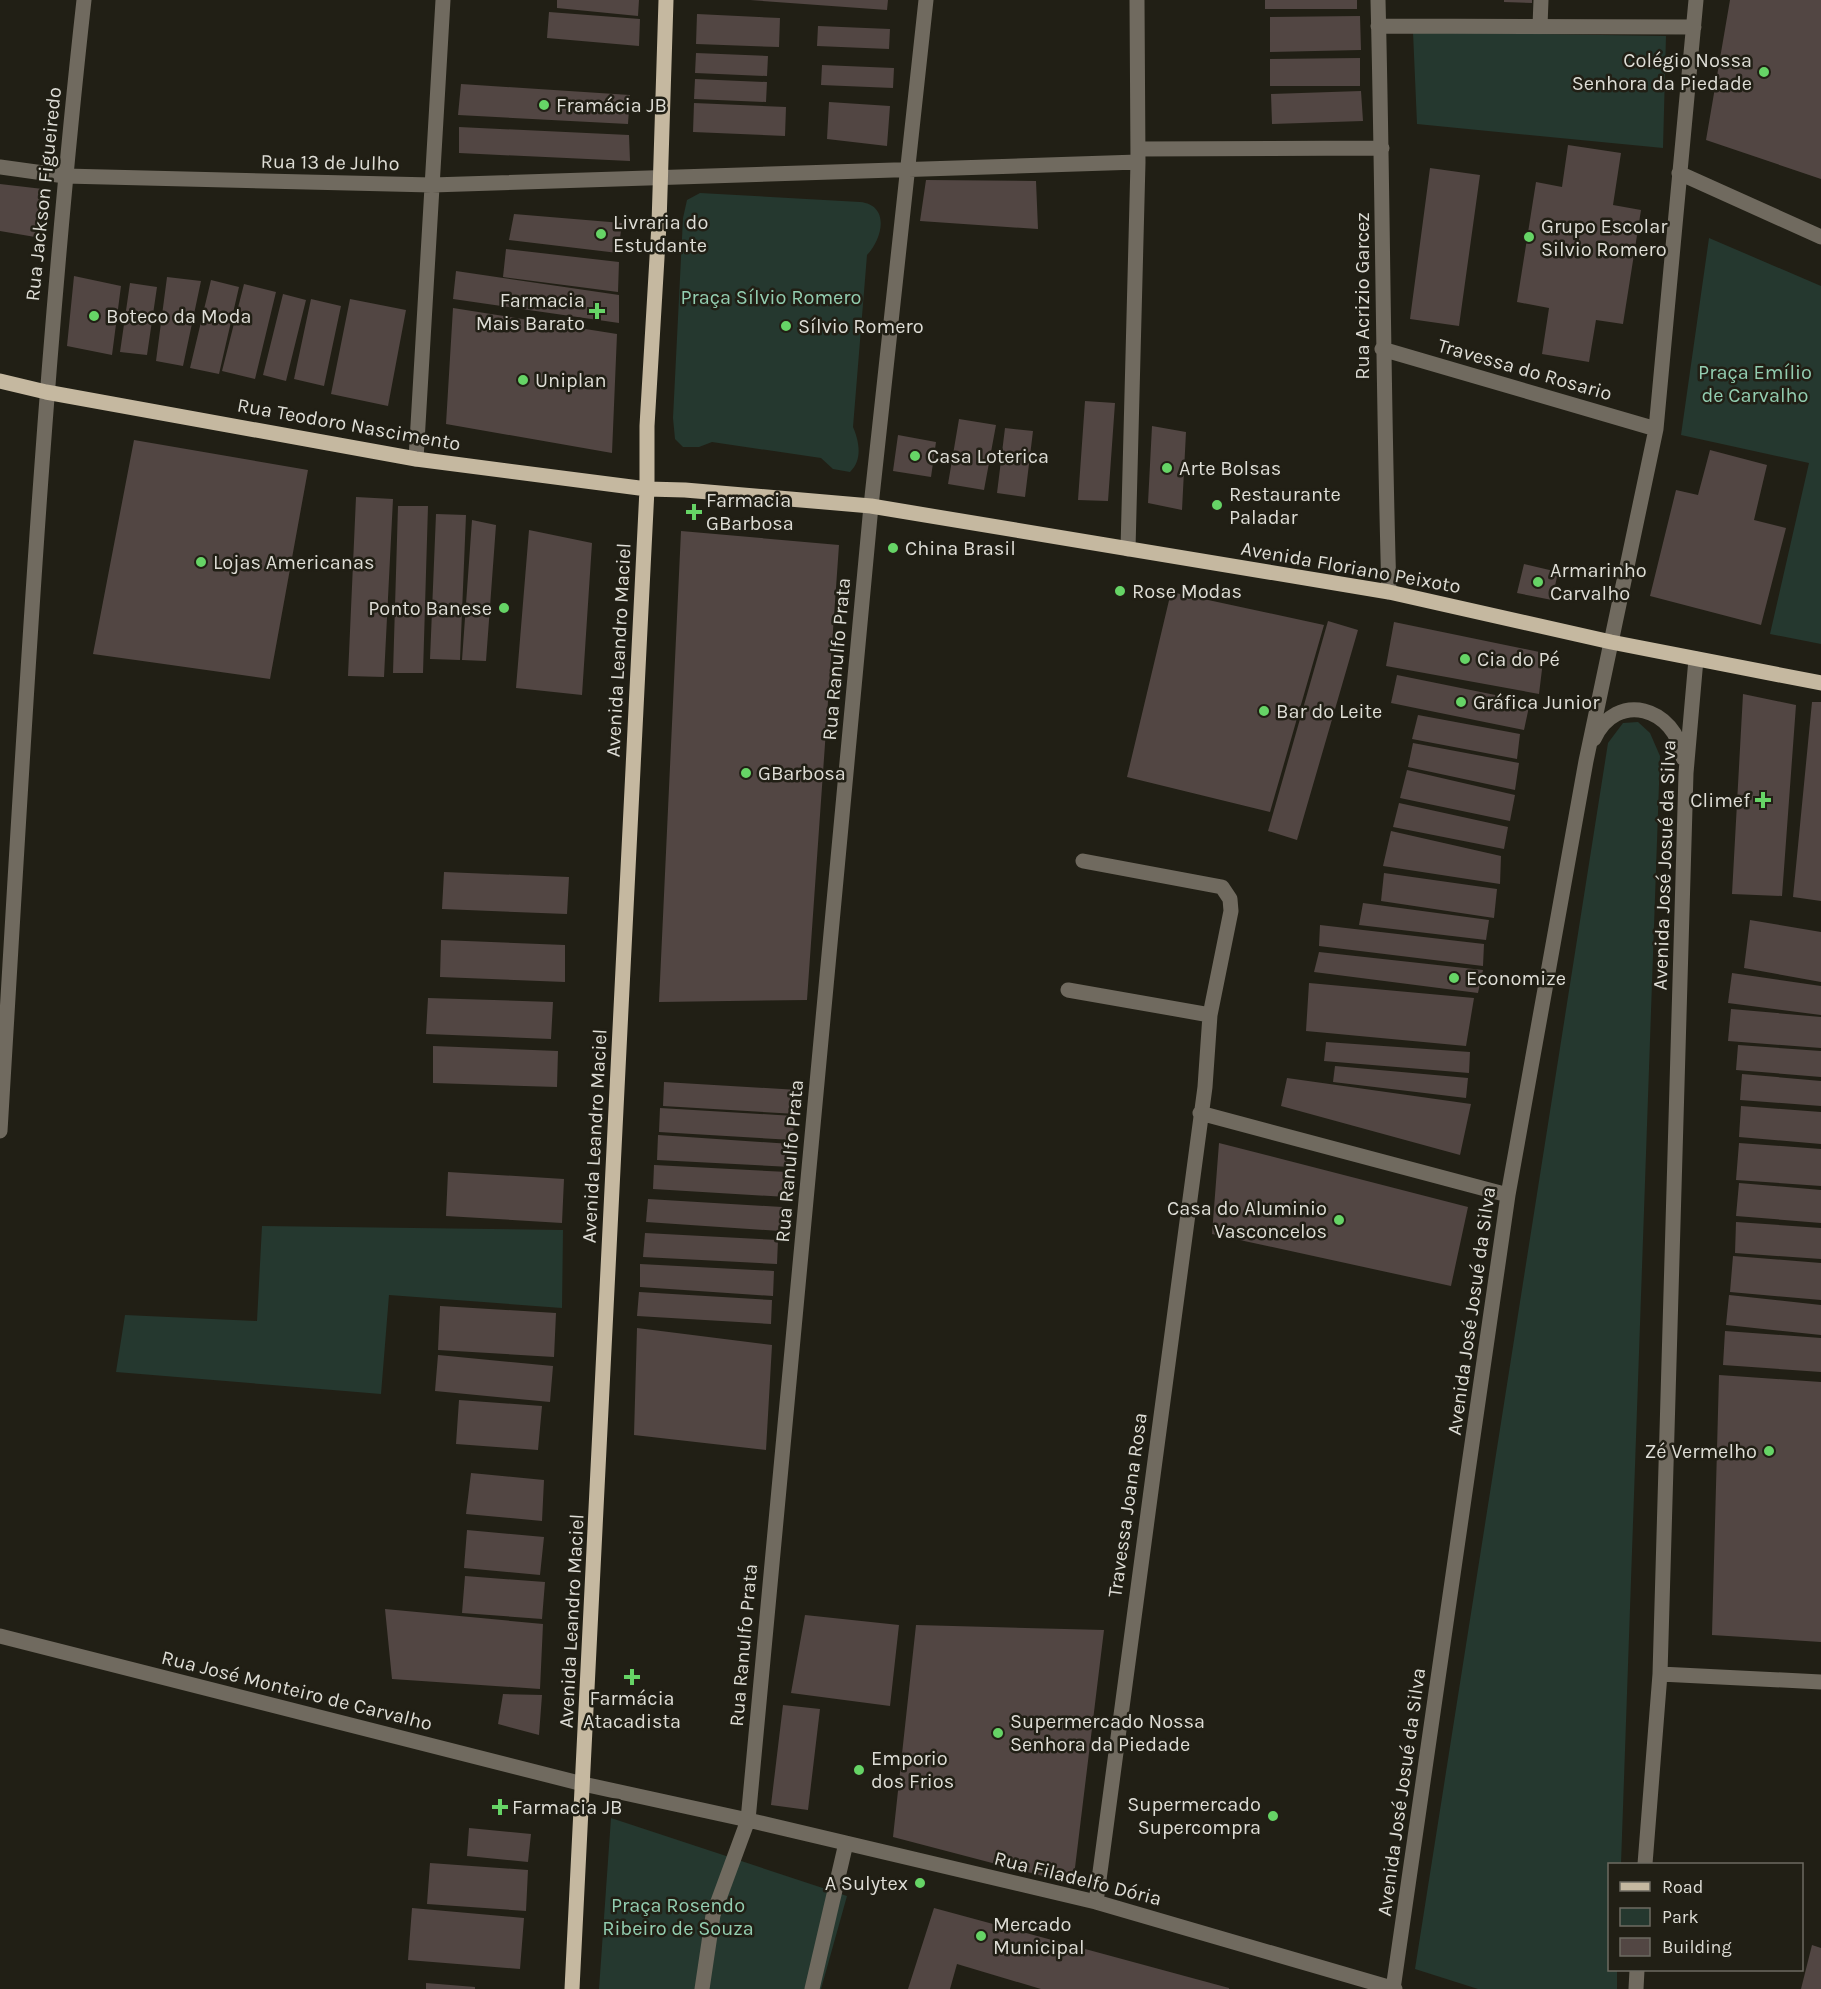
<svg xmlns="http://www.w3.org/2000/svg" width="1821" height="1989" font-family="Karla,sans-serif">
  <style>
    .green { fill: #25382f }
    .building { fill: #524643 }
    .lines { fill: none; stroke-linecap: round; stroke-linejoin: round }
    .minor { stroke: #706a5f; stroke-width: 15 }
    .major { stroke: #c5b8a0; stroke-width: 15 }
    .poi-dot { fill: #66d466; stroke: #211f15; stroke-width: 2 }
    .labels { text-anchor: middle; stroke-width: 5; stroke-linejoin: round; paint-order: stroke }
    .poi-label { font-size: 20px; fill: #deddd6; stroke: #211f15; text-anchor: start }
    .street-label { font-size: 20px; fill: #deddd6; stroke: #211f15 }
    .park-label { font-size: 20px; fill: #93ceb1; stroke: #211f15 }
  </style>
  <rect width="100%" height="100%" fill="#211f15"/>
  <path class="green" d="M1413,32L1666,36L1663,148L1417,124Z
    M700,193L860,202C890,205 883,238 867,255L853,427C859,441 863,460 850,472L833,469L821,458L712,442L699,447H683L675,439L673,418L683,218L687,200Z
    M1709,238L1821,286V644L1770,634L1809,463L1681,435Z
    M1638,722L1650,733L1660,756L1621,1864H1610V1970H1617V1989H1478L1415,1969L1608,743L1623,723Z
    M262,1226L563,1230L562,1308L389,1295L381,1394L116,1372L125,1315L257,1321Z
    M611,1818L847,1896L821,1989H599Z"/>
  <path class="building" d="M557,0H639L638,16L557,8Z
    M750,0H888L887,10Z
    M1265,0H1357V9H1265Z
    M1504,0H1532V3L1504,2Z
    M1730,0H1821V179L1706,140Z
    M549,12L640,19L639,46L547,38Z
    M697,14L780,18L779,47L696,44Z
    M1360,16L1361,50L1270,52V17Z
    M818,26L890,29L889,49L817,46Z
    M696,53L768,56L767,76L695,73Z
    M1360,58V86H1270V59Z
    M822,65L894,68L893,88L821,85Z
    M695,79L767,82L766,102L694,99Z
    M461,84L630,95L628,124L458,115Z
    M1361,91L1363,121L1272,124L1271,94Z
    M829,102L890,106L887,146L827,139Z
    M694,103L786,107L785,136L693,132Z
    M459,127L629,135L630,161L459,153Z
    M1568,145L1621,153L1613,205L1641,210L1623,324L1596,320L1589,362L1542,354L1549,308L1517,302L1536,182L1562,187Z
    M1430,168L1480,175L1459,326L1410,319Z
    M926,180L1036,181L1038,229L920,221Z
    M0,184L43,189L41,238L0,231Z
    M514,214L622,223L618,253L509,240Z
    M506,249L619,262L618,292L503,277Z
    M456,271L619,295V323L453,299Z
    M74,276L121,286L112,355L67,346Z
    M167,277L201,281L183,366L156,361Z
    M211,280L239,287L219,374L190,368Z
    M130,283L157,287L147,355L120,352Z
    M244,284L276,292L255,379L222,371Z
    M283,294L306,300L286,381L263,375Z
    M311,299L341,306L324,386L294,379Z
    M350,299L406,310L388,406L331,394Z
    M453,308L617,334L612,453L446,424Z
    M1085,401L1115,403L1108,501L1078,500Z
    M959,419L996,425L984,490L948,484Z
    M1152,426L1186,432L1182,510L1148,503Z
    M1005,428L1033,431L1025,497L997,493Z
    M898,435L936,442L931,477L893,471Z
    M134,440L308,470L270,679L93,654Z
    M1710,450L1767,465L1754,520L1786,528L1761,625L1650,596L1676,490L1698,495Z
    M356,497L393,499L384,677L348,676Z
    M398,506H428L423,673H393Z
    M436,514L466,515L460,660L430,659Z
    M472,520L496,525L486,661L462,660Z
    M529,530L592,543L582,695L516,688Z
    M681,531L839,545L807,1000L659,1002Z
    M1524,564L1558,572L1552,600L1517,593Z
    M1171,592L1324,625L1270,812L1127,777Z
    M1328,621L1358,630L1297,840L1268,831Z
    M1394,622L1544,653L1539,694L1386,666Z
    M1397,675L1530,702L1524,730L1391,703Z
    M1743,694L1796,705L1782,896L1732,894Z
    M1812,702H1821V901L1793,897Z
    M1418,715L1520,734L1517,759L1412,739Z
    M1413,743L1519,763L1515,790L1408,767Z
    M1407,770L1515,795L1510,821L1400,798Z
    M1399,803L1508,827L1504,849L1393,827Z
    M1391,831L1501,856L1500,884L1383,866Z
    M444,872L569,877L567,914L442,909Z
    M1384,873L1497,889L1494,918L1381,901Z
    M1363,903L1489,920L1486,940L1359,925Z
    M1750,920L1821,932V982L1744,968Z
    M1320,925L1484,944L1483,966L1319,946Z
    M441,940L565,945V982L440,977Z
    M1319,952L1483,970L1478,993L1314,972Z
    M1732,973L1821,986V1015L1728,1003Z
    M1309,983L1474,998L1466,1046L1306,1031Z
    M428,998L553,1002L551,1039L426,1034Z
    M1731,1009L1821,1017V1048L1728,1041Z
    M1326,1042L1470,1052L1469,1073L1324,1061Z
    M1738,1045L1821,1051V1077L1736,1070Z
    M433,1046L558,1051L557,1087L433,1083Z
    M1335,1066L1468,1078L1466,1098L1333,1082Z
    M1742,1074L1821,1081V1106L1740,1100Z
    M1287,1078L1471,1104L1460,1155L1281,1106Z
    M664,1082L798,1090L797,1114L663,1106Z
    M1741,1106L1821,1112V1144L1739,1137Z
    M660,1108L794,1116L793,1140L659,1132Z
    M658,1135L791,1144V1167L657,1160Z
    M1219,1143L1468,1207L1451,1286L1212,1234Z
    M1739,1143L1821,1149V1186L1736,1180Z
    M654,1165L788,1172L787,1197L653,1189Z
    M448,1172L564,1179L562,1223L446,1216Z
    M1739,1183L1821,1190V1223L1736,1216Z
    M648,1199L782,1207L780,1231L646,1222Z
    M1736,1222L1821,1228V1259L1735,1253Z
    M645,1233L778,1240L777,1264L643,1257Z
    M1733,1256L1821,1263V1300L1730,1292Z
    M640,1264L774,1271L773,1296L640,1287Z
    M639,1292L772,1300L771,1324L637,1316Z
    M1729,1295L1821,1305V1335L1726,1325Z
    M440,1306L556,1313L554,1357L438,1350Z
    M637,1328L772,1345L766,1450L634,1435Z
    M1725,1331L1821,1338V1372L1723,1365Z
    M438,1355L553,1366L550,1402L435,1391Z
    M1719,1375L1821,1382V1642L1712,1635Z
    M459,1400L542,1406L538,1450L456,1444Z
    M471,1473L544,1480L542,1521L466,1514Z
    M467,1530L544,1537L540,1575L464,1568Z
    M465,1576L545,1582L542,1619L462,1613Z
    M385,1609L543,1624L540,1689L392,1679Z
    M805,1615L899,1625L890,1706L791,1693Z
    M916,1625L1104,1630L1073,1884L893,1837Z
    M503,1694L542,1695L539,1735L498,1724Z
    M783,1705L820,1709L808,1810L771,1805Z
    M469,1828L531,1834L528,1862L467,1856Z
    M430,1863L528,1870L526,1911L427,1904Z
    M412,1908L524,1918L520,1969L408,1960Z
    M934,1908L1229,1988V1989H1041L957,1964L950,1989H908Z
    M1812,1945L1821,1948V1989H1801Z
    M426,1983L475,1987V1989H426Z"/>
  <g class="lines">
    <path class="minor" d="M1378,0C1383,197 1383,395 1389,592
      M1378,26L1694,27
      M1540,26L1541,0
      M1138,149L1382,148
      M0,167L65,176L432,185L1138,162
      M1679,173L1821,237
      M1382,349L1656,429
      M416,459L443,0
      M1128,549L1138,162L1137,0
      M1594,739C1616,690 1676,707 1683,758
      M1083,861L1222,887L1230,899L1231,911L1210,1015L1205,1087L1096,1902
      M1068,990L1210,1015
      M1200,1113L1508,1195
      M0,1131C23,753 42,376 84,0
      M0,1636L583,1784L748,1820L1096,1902L1395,1989
      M1660,1674L1821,1682
      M1645,1864L1660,1674L1686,773L1696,659
      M702,1989L713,1915L748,1820L871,506L926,0
      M812,1989L846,1843
      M1393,1989L1508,1195L1586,761L1656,429L1696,0
      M1636,1989L1637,1970"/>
    <path class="major" d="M0,381L46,392L416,459L647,489L685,490L871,506L1389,592L1611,642L1821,683
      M572,1989L647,489V426L659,224L666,0"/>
  </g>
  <g class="poi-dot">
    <circle cx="1764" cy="72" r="6"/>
    <circle cx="544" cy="105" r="6"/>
    <circle cx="601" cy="234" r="6"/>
    <circle cx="1529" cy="237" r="6"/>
    <path d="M594 302h6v6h6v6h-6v6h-6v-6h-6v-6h6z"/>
    <circle cx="94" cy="316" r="6"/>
    <circle cx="786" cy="326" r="6"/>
    <circle cx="523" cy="380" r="6"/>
    <circle cx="915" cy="456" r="6"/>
    <circle cx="1167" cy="468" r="6"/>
    <circle cx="1217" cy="505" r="6"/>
    <path d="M691 503h6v6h6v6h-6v6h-6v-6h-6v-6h6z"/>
    <circle cx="893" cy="548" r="6"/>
    <circle cx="201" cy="562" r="6"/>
    <circle cx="1538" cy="582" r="6"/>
    <circle cx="1120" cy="591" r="6"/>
    <circle cx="504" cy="608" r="6"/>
    <circle cx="1465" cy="659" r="6"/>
    <circle cx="1461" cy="702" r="6"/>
    <circle cx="1264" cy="711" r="6"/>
    <circle cx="746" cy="773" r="6"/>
    <path d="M1760 791h6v6h6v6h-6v6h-6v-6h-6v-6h6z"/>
    <circle cx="1454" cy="978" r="6"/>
    <circle cx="1339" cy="1220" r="6"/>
    <circle cx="1769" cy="1451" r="6"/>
    <path d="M629 1668h6v6h6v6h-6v6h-6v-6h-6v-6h6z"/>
    <circle cx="998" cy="1733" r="6"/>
    <circle cx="859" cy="1770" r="6"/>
    <path d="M497 1798h6v6h6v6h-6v6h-6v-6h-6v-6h6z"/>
    <circle cx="1273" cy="1816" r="6"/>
    <circle cx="920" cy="1883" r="6"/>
    <circle cx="981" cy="1936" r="6"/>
  </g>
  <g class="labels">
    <g class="poi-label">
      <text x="1752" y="67" text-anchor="end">Colégio Nossa<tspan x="1752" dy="23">Senhora da Piedade</tspan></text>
      <text x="556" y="112">Framácia JB</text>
      <text x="613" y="229">Livraria do<tspan x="613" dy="23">Estudante</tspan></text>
      <text x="1541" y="233">Grupo Escolar<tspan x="1541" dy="23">Silvio Romero</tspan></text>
      <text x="585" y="307" text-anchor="end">Farmacia<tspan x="585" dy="23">Mais Barato</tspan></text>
      <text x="106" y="323">Boteco da Moda</text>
      <text x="798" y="333">Sílvio Romero</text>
      <text x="535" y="387">Uniplan</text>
      <text x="927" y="463">Casa Loterica</text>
      <text x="1179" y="475">Arte Bolsas</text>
      <text x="1229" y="501">Restaurante<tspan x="1229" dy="23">Paladar</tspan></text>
      <text x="706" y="507">Farmacia<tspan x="706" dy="23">GBarbosa</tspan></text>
      <text x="905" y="555">China Brasil</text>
      <text x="213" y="569">Lojas Americanas</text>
      <text x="1550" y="577">Armarinho<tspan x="1550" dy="23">Carvalho</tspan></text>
      <text x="1132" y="598">Rose Modas</text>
      <text x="492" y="615" text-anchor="end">Ponto Banese</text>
      <text x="1477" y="666">Cia do Pé</text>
      <text x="1473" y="709">Gráfica Junior</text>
      <text x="1276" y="718">Bar do Leite</text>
      <text x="758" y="780">GBarbosa</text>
      <text x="1750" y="807" text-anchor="end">Climef</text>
      <text x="1466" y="985">Economize</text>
      <text x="1327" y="1215" text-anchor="end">Casa do Aluminio<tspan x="1327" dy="23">Vasconcelos</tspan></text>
      <text x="1757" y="1458" text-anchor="end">Zé Vermelho</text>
      <text x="632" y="1705" text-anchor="middle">Farmácia<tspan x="632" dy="23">Atacadista</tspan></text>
      <text x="1010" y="1728">Supermercado Nossa<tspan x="1010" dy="23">Senhora da Piedade</tspan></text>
      <text x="871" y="1765">Emporio<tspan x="871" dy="23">dos Frios</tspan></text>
      <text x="1261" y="1811" text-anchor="end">Supermercado<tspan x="1261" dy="23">Supercompra</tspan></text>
      <text x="512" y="1814">Farmacia JB</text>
      <text x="908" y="1890" text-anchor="end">A Sulytex</text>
      <text x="993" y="1931">Mercado<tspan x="993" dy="23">Municipal</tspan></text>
    </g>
    <g class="street-label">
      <text transform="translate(330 162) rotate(1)" y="7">Rua 13 de Julho</text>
      <text transform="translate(43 194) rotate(-84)" y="7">Rua Jackson Figueiredo</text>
      <text transform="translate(1362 296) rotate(-90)" y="7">Rua Acrizio Garcez</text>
      <text transform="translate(1525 369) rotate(16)" y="7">Travessa do Rosario</text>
      <text transform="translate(349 424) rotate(10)" y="7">Rua Teodoro Nascimento</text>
      <text transform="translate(1351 567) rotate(10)" y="7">Avenida Floriano Peixoto</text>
      <text transform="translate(618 650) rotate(-87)" y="7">Avenida Leandro Maciel</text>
      <text transform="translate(836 659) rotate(-85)" y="7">Rua Ranulfo Prata</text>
      <text transform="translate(1664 865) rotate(-88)" y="7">Avenida José Josué da Silva</text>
      <text transform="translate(594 1136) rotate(-87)" y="7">Avenida Leandro Maciel</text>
      <text transform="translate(789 1161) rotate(-85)" y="7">Rua Ranulfo Prata</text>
      <text transform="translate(1471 1311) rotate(-82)" y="7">Avenida José Josué da Silva</text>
      <text transform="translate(1127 1505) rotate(-82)" y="7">Travessa Joana Rosa</text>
      <text transform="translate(571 1621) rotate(-87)" y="7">Avenida Leandro Maciel</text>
      <text transform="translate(743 1645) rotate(-85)" y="7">Rua Ranulfo Prata</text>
      <text transform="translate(297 1690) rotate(14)" y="7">Rua José Monteiro de Carvalho</text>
      <text transform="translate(1401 1792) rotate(-82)" y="7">Avenida José Josué da Silva</text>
      <text transform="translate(1078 1878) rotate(14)" y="7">Rua Filadelfo Dória</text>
    </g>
    <g class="park-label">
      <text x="771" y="304">Praça Sílvio Romero</text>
      <text x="1755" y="379">Praça Emílio<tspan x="1755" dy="23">de Carvalho</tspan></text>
      <text x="678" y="1912">Praça Rosendo<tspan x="678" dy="23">Ribeiro de Souza</tspan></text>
    </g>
  </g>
  <rect x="1608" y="1863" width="195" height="108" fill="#211f15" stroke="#6d6b62" stroke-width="1.5"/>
  <rect x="1620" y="1882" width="30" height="9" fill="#c5b8a0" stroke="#6d6b62" stroke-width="1.5"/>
  <text x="1662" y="1893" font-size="18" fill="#deddd6">Road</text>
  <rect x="1620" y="1908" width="30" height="18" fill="#25382f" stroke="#6d6b62" stroke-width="1.5"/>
  <text x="1662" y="1923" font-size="18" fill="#deddd6">Park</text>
  <rect x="1620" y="1938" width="30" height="18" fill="#524643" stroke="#6d6b62" stroke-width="1.5"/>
  <text x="1662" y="1953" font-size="18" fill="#deddd6">Building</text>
</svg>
